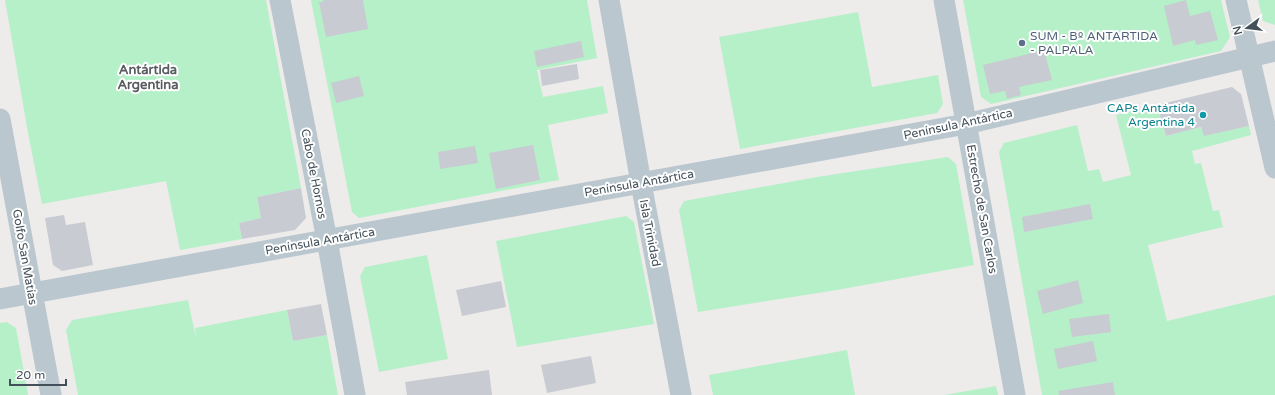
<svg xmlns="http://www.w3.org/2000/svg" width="1275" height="395" font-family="'Varela Round',sans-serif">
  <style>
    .green { fill: #b6f0c9 }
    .building { fill: #c8cbd1 }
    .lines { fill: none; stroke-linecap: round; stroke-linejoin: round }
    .minor { stroke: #bbc7cf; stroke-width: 21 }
    .service-dot { fill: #5c6f8a; stroke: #fff; stroke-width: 1.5 }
    .culture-dot { fill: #0f9aa8; stroke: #fff; stroke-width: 1.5 }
    .labels { text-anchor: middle; stroke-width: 4; stroke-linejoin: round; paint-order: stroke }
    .service-label { font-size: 12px; fill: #4e5e75; stroke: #fff; text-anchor: start }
    .culture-label { font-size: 12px; fill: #0d838f; stroke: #fff; text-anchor: end }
    .street-label { font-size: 12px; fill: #435059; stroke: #fff }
    .neighbourhood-label { font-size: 13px; font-weight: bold; fill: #585c61; stroke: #fff }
  </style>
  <rect width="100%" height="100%" fill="#eeebeb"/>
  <path class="green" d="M5,0H266L301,188L257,197L261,218L239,223L242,239L180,250L166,181L42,204L28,133Z
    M311,0H587L597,58L537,70L543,97L603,86L608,113L548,125L559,180L359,218L352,212Z
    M963,0H1221L1230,37L1221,51L991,104L981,97Z
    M1258,0H1275V25L1263,21Z
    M858,12L872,87L938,75L943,104L937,113L740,149L719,37Z
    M1157,105L1166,136L1201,127L1204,135L1249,126L1251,135L1192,151L1195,164L1201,163L1213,211L1219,210L1223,227L1148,245L1167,321L1275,295V395H1042L999,152L1004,143L1077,125L1088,171L1099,169L1103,182L1131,175L1116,115Z
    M948,157L956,164L974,265L837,290L698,312L679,210L684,201L817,177Z
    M626,216L634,222L654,324L517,347L496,241Z
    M427,255L448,359L379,372L360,276L365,267Z
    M188,300L196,338L195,328L287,310L293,341L327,335L338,395H78L66,330L72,320Z
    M7,322L16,328L28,395H0V323Z
    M847,350L855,395H713L709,375Z
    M996,386L998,395H944Z"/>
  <path class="building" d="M323,0H363L368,29L326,37L319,2H323Z
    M1186,0L1190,16L1210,11L1218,40L1196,45L1195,40L1173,46L1164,6Z
    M581,41L584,57L537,67L534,51Z
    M1044,50L1052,80L1019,87L1021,95L1007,99L1005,91L990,94L983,65Z
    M577,64L579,79L542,86L540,70Z
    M359,76L364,96L336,103L331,83Z
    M1232,87L1241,94L1249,126L1204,136L1201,127L1166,136L1157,105Z
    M533,145L540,180L496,189L489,153Z
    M475,146L478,163L440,169L438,152Z
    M301,188L306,218L295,230L242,239L239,223L261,218L257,197Z
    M1090,204L1093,219L1024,232L1022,217Z
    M64,215L66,225L85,222L93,265L62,271L53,265L45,218Z
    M1078,280L1083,303L1043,314L1037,291Z
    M501,281L506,307L462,316L456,290Z
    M321,304L327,335L293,341L287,310Z
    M1109,314L1111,332L1072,337L1069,319Z
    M1093,341L1097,361L1058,369L1054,349Z
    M591,356L596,383L547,393L541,365Z
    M489,370L492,395H407L405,382Z
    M1113,382L1115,395H1059L1058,391Z"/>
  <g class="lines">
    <path class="minor" d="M280,0L327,240L355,395
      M609,0L641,183L681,395
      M944,0L1015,395
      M1236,0L1275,168
      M0,119L51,395
      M0,299L966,124L1275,51"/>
  </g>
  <circle class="service-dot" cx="1022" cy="43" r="4"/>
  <circle class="culture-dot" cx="1203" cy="115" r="4"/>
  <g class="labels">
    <g class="service-label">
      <text x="1030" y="40">SUM - Bº ANTARTIDA<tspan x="1030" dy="14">- PALPALA</tspan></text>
    </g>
    <g class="culture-label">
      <text x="1195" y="112">CAPs Antártida<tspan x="1195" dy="14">Argentina 4</tspan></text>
    </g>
    <g class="street-label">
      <text transform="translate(958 124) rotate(-12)" y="4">Península Antártica</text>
      <text transform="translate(314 174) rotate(79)" y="4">Cabo de Hornos</text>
      <text transform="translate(639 183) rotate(-10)" y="4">Península Antártica</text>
      <text transform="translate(982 209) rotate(80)" y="4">Estrecho de San Carlos</text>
      <text transform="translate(650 233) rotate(79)" y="4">Isla Trinidad</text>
      <text transform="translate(320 241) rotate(-10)" y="4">Península Antártica</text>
      <text transform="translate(25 257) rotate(80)" y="4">Golfo San Matías</text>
    </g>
    <g class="neighbourhood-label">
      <text x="148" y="74">Antártida<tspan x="148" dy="15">Argentina</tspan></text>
    </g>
  </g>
  <g transform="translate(1247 28) rotate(255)" stroke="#ffffff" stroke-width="3" paint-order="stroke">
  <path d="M0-3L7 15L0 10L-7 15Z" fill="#435059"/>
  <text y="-6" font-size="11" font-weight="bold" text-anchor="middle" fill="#435059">N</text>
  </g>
  <path d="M10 379v6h56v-6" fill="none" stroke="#435059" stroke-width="2"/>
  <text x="16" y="379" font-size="12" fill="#435059" stroke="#ffffff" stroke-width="3" paint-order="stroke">20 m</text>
</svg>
